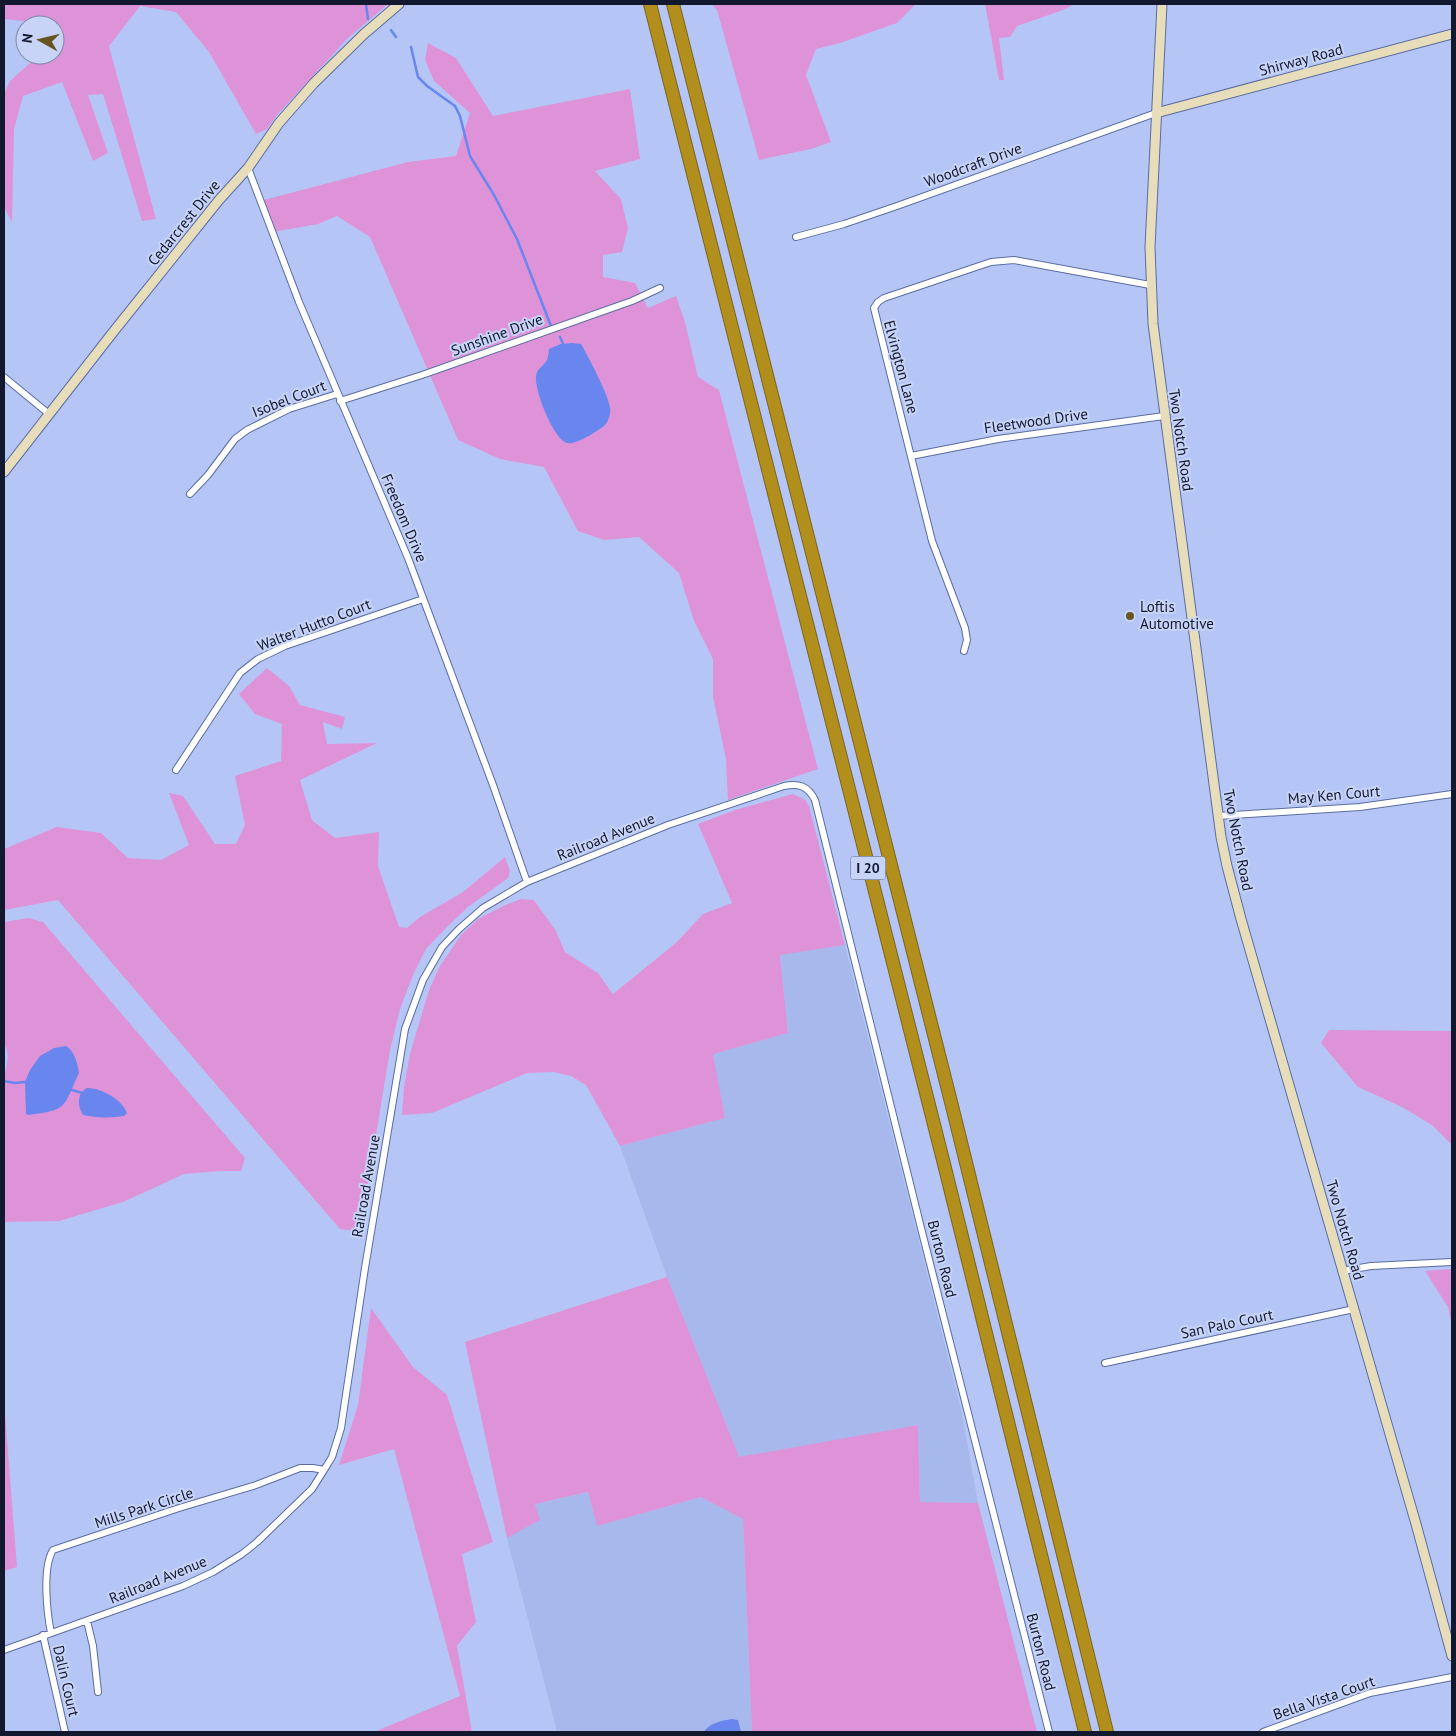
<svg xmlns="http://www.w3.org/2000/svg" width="1456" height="1736" font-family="'PT Sans',sans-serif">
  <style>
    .built { fill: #a7b8ec }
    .green { fill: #de93d8 }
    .water { fill: #6886ed }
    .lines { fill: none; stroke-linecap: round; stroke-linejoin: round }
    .stream { stroke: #6886ed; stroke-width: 2.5 }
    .street-casing { stroke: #5a6ca1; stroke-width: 8 }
    .secondary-casing { stroke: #5a6ca1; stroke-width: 11 }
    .highway-casing { stroke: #7a6523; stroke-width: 14 }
    .street { stroke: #fff; stroke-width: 6 }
    .secondary { stroke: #e8ddbb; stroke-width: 9 }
    .highway { stroke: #b28e1d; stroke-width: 12 }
    .poi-dot { fill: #665422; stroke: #c7d4f8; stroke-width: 2 }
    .labels { text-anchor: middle; stroke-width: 4; stroke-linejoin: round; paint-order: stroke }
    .shield { fill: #c7d4f8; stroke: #48506b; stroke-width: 1 }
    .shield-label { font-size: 14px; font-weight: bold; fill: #12182e }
    .street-label { font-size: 15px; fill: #12182e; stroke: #c7d4f8 }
    .poi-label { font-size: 15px; fill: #12182e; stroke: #c7d4f8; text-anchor: start }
  </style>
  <rect width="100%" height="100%" fill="#b5c6f6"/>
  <path class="built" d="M845,945L961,1409L978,1503L920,1502L918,1425L739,1458L667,1277L620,1146L725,1118L712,1053L788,1033L780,954Z
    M589,1492L597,1526L701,1497L743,1519L752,1732H557L507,1538L539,1520L535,1504Z"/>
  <path class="green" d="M4,4H388L348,38L277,115L267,129L256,134L209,52L176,12L140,6L109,46L156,219L142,221L103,94L88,95L108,153L93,161L62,82L23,96L14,129L12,222L4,207V94L10,81L39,55H55V25H35L32,22L4,19Z
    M712,4H914V6L897,23L840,43L816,49L806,75L831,142L811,149L759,160L717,10Z
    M985,4H1074L1063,10L1017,26L1010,37L999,38L1004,80H999Z
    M428,43L456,58L493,116L630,89L640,159L595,171L621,199L628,228L622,252L603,255V277L635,283L648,308L676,296L685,322L698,377L719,390L818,769L728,800L726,759L713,697V659L694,621L679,573L639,537L604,540L578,531L544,467L500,459L458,440L370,237L337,216L318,224L273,232L260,201L408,162L456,156L470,113L434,81L425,60Z
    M267,668L289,686L300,705L345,717L342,729L323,722L327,744L377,743L300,780L312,820L335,838L379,832L378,866L399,927L407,928L420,917L463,892L505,857L510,871L508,878L468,907L448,926L426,949L413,975L400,1009L390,1050L360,1232L340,1229L58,900L4,910V849L57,827L101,833L128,858L161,860L189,845L169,793L183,796L215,844H236L245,825L235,776L281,761L282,724L255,714L239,694Z
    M793,794L805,800L809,806L845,945L780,955L788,1033L713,1054L725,1118L620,1146L586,1085L571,1076L553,1072L527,1073L432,1113L402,1115L404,1087L410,1054L429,990L440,966L461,935L478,919L503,906L521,899L534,900L556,931L565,952L598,973L613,994L677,942L703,914L732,903L698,824L735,810Z
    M28,918L43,922L245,1158L241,1171H220L184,1174L123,1202L59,1221L4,1222V1079C6,1068 11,1053 4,1044V922Z
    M1329,1030L1452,1031V1145L1432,1125L1402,1107L1358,1087L1321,1043Z
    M1452,1269V1328L1448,1307L1425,1271Z
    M667,1277L739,1457L918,1425L920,1502L978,1503L1037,1732H752L743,1519L701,1497L597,1526L588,1492L535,1504L540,1520L507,1538L465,1342Z
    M371,1308L413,1367L447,1395L493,1542L462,1554L476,1622L457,1646L472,1732H374L460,1696L394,1449L339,1465L358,1405Z
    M4,1400L17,1567L4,1571Z"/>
  <path class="water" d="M572,343L581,344C589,358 607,392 610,407C611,413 609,420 605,425C598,431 576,445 567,443C554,440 534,390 536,376C537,368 543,367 547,360C548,357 549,352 549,349L561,344Z
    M66,1046C74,1050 78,1064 79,1073C63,1107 69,1110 28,1115L26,1114L25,1082L30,1070L40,1056L54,1048Z
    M87,1088C101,1088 122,1099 127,1113L124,1116C112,1118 95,1118 83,1115C77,1106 77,1093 87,1088Z
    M732,1719L738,1720L741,1732H704C709,1723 721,1721 732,1719Z"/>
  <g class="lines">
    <path class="stream" d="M366,4L368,19
      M391,30L396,37
      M411,47L418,77L427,86L455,106L460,116L470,156L494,195L517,239L551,326
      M560,337L564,346
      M4,1081L15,1083L25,1082
      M72,1090L82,1093"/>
    <defs>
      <path id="street" d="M248,168L299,302L408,558L493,785L527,882
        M796,237L844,224L897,206L1156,113
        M4,377L49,414
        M340,401L422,375L632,301L660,288
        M911,456L998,439L1164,416
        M190,494L208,475L235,439L247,430L289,409L337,394
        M964,651L967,640L965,628L932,541L874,308L878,302L884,298L991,262L1014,260L1150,285
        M176,770L240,673L258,659L285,646L423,599
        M1218,816L1360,807L1452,794
        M1342,1271L1371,1266L1452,1262
        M1105,1363L1354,1309
        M87,1621L93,1646L98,1692
        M51,1633C47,1613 42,1568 53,1550L179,1508L256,1485L300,1468H313L324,1470
        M43,1635L65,1732
        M4,1650L183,1586L213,1572L242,1554L257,1542L312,1489L324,1470L332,1457L341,1428L365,1268L405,1029L423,980L442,947L459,929L483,908L527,882L668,825L784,786C799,783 808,786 815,800L922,1232L1049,1732
        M1263,1732L1370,1693L1452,1677"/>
      <path id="secondary" d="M1162,4L1150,247L1153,324L1221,837L1227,866L1241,919L1416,1524L1452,1656
        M1156,113L1452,34
        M4,472L114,331L219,200L248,168L279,123L314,83L364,34L399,4"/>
      <path id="highway" d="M650,4L944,1164L1085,1732
        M673,4L952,1106L1107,1732"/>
    </defs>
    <use href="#street" class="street-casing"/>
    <use href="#secondary" class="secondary-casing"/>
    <use href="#highway" class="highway-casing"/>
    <use href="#street" class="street"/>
    <use href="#secondary" class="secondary"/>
    <use href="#highway" class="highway"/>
  </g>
  <circle class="poi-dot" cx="1130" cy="616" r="5"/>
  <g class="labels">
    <rect class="shield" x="850.5" y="856.5" width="35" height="23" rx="4"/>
    <g class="shield-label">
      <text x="868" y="873">I 20</text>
    </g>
    <g class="street-label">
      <text transform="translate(1301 60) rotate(-15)" y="5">Shirway Road</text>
      <text transform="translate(973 165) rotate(-20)" y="5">Woodcraft Drive</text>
      <text transform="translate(184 223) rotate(-51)" y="5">Cedarcrest Drive</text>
      <text transform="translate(497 335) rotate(-20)" y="5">Sunshine Drive</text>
      <text transform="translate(901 367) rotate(75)" y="5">Elvington Lane</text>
      <text transform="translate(289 399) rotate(-21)" y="5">Isobel Court</text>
      <text transform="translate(1036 421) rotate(-8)" y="5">Fleetwood Drive</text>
      <text transform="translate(1181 440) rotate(82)" y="5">Two Notch Road</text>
      <text transform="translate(404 518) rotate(67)" y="5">Freedom Drive</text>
      <text transform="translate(314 625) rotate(-21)" y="5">Walter Hutto Court</text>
      <text transform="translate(1334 795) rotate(-5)" y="5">May Ken Court</text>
      <text transform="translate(606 837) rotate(-22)" y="5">Railroad Avenue</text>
      <text transform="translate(1238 840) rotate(79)" y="5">Two Notch Road</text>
      <text transform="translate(366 1186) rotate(-80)" y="5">Railroad Avenue</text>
      <text transform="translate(1345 1230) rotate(74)" y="5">Two Notch Road</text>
      <text transform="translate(942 1259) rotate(76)" y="5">Burton Road</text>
      <text transform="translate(1227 1324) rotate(-12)" y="5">San Palo Court</text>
      <text transform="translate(144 1508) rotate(-18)" y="5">Mills Park Circle</text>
      <text transform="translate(158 1580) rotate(-22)" y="5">Railroad Avenue</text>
      <text transform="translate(1041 1652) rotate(76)" y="5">Burton Road</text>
      <text transform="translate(66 1681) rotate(77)" y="5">Dalin Court</text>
      <text transform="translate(1324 1698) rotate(-19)" y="5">Bella Vista Court</text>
    </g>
    <g class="poi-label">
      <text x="1140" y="612">Loftis<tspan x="1140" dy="17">Automotive</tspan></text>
    </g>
  </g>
  <rect width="1456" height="1736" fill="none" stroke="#12182e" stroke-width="10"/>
  <g transform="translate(40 40) rotate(278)"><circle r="24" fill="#c7d4f8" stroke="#7f89a7"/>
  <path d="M0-4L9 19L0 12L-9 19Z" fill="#665422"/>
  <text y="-8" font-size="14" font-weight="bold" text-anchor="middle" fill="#12182e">N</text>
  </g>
</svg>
